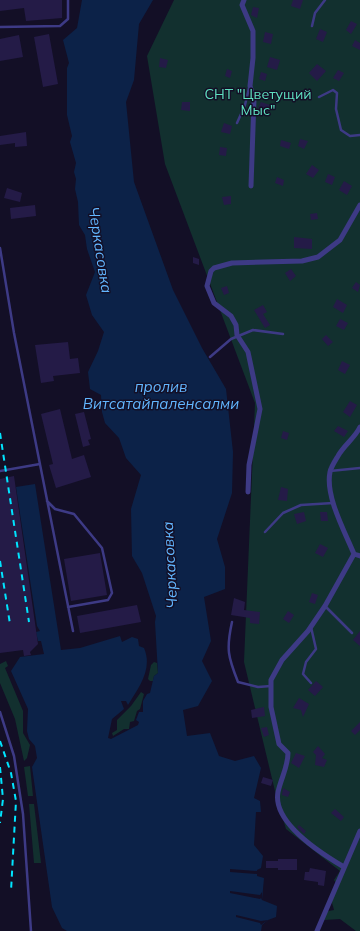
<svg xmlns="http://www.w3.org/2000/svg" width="360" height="931" font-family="Mulish,sans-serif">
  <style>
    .green { fill: #12302f }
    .water { fill: #0c2248 }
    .pier { fill: #130f26 }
    .building { fill: #241b47 }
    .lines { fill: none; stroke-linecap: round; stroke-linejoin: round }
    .service { stroke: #3d3a85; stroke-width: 2.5 }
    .minor { stroke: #3d3a85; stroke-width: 5 }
    .rail { stroke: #00e5ff; stroke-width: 2; stroke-dasharray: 6 5; stroke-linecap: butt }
    .labels { text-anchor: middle; stroke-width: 3; stroke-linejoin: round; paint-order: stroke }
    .park-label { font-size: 14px; fill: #5fe0c0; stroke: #130f26 }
    .water-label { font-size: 15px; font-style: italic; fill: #62b6ff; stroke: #130f26 }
  </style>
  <rect width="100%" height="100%" fill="#130f26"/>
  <path class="green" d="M174,0H360V931H356L340,919L324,920V912L334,910L331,899L338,886L334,880L340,871L286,829L275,791L244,662L255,403L165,164L147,56Z
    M6,661L8,666L5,668L23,711V733L30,745L27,758L24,761L15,719L0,683V664Z
    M154,662L157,663L158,673L154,676L153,681H150L148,679L151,665Z
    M141,692L144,694L140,709L137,711L134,721L130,722L129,729H124L113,736L112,733L117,730V720L131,706Z
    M30,766L33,796H28L24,767Z
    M29,804H34L41,863H34Z"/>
  <path class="water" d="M82,0H153L139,24L134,80L126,102L134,182L173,290L202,348L226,389L233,452L232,493L217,539L225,567V589L204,597L211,641L202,661L212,681L198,706L183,710L187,736L210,733L219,756L235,761L254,756L261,768L254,798L260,801L261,812H256L254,845L263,856L261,868L257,870V876L264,878L262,900L277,906L276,917L268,920L262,925L261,931H67L62,928L52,907L32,767L37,758L35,746L29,739L27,731L28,709L11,671L20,657L44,654L41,641H38L36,632L40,631L37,626L16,487L35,484L61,650L80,648L120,636L122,642L132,637L138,639L139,646L144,648C153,669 139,687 128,705L126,701H121L124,709L112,719L108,738L111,739L138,725L139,722L136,720L139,712H143V701L147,694L150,693L154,676L158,673L155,622L156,616L142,573L132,556L131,509L141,475L126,458L119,438L105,423L102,412L101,395L90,389L88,372L98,351L104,332L92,315L86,295L95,272L87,249L85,235L79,225L78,202L75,189L76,179L74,172L76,163L70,142L72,136L67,115V68L69,63L63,40L77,28Z"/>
  <path class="pier" d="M230,869L257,871V874L230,872Z
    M230,891L260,895L262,892V900L261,898L260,899L230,893Z
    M236,915L261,921L268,920L261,925L260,923L236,917Z"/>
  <path class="building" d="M0,0H62V18L26,21L24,8L0,11Z
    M293,0H303L300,9L291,6Z
    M253,7L259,8L257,18L251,15Z
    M351,21L357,24L351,34L346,30Z
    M320,29L327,32L323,42L316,39Z
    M265,32L273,34L271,44L263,42Z
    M49,34L58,84L43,87L34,37Z
    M19,35L23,57L0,61V39Z
    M355,40L360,43V50L352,46Z
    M270,57L280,60L277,70L267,67Z
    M160,58L168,60L166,68L159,67Z
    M317,64L326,71L317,81L309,73Z
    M227,69L232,71L230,78L225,76Z
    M338,70L344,73L339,81L333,78Z
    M261,72L267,74L265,81L259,79Z
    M182,102H190V111L181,110Z
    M261,102L270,105L267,112L258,108Z
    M224,123L232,126L230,134L221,132Z
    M26,132L27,146L15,147V143L0,145V136Z
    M300,139L308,141L304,149L298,146Z
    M281,140L291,143L289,149L280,146Z
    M220,147L227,148L226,156L219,155Z
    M312,165L319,170L313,178L306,174Z
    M328,174L335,177L332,185L325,182Z
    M277,177L284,180L283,186L275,183Z
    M344,181L352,186L347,195L339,190Z
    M7,188L22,193L20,202L4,198Z
    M231,196V204L224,205L222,197Z
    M35,205L36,216L11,219L10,208Z
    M317,213L318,219L311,220L310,214Z
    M294,237L312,239V249L294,248Z
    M193,257L199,259V265L193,263Z
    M291,269L296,276L290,281L285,273Z
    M356,282L360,285L358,292L352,288Z
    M227,286L229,293L224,295L221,288Z
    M337,299L347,305L343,313L333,307Z
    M263,305L267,312L263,314L270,325L265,328L254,310Z
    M340,319L348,323L344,330L336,326Z
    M326,335L333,342L328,346L322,339Z
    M68,342L70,359L78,358L80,373L53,376L54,381L41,383L35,345Z
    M342,361L350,365L345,374L338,370Z
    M350,401L357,405L350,417L343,412Z
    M60,409L72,459L84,455L91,477L56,488L49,465L53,464L41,414Z
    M84,412L91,439L88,440L90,445L83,447L75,414Z
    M338,426L348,431L344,437L334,431Z
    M283,431L289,433L287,440L281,438Z
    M14,476L38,644L30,652L31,655L24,656L23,650L0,653V479Z
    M281,487L288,489L287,501L278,500Z
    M304,512L306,521L297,524L294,514Z
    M320,512H327L328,521H321Z
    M320,544L328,548L323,557L315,553Z
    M100,553L107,595L71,601L64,559Z
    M312,593L318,595L315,604L309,602Z
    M234,598L245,602L244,610L260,612L259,624L250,623V618L231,615Z
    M137,605L141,622L80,633L77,616Z
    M288,611L294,615L289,623L283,619Z
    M360,631V646L353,640Z
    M316,681L323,687L315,696L308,690Z
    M299,698L309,704L303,717L301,710L293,708Z
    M264,707L265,716L252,718L251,710Z
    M360,722V730L355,735L351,731Z
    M267,727L269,735L264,737L261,728Z
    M318,746L325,754L322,758L327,760L324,767L315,765L316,755L313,752Z
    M296,753L305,756L299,768L291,763Z
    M263,777L273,780L271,786L261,783Z
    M283,788L290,792L288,797L282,795Z
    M335,809L344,817L341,821L331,813Z
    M299,825L306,831L304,834L297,827Z
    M278,859H297V870H278V868H266V861H278Z
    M310,868L326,871L324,886L318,885V882L304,880L305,872H309Z"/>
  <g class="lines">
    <path class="service" d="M312,26L315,13L325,0
      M0,27L60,26L68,19V0
      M319,97L333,90L337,93L336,109L341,130L350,136L360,135
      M237,123L245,105L249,88
      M0,248L14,333L73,631
      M210,357L231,339L253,330L283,334
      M0,471L40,464
      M330,471L360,468
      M47,501L55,509L74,514L102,548L112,593L108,600L68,607
      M265,532L283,513L301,505L333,503
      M325,606L352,633
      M232,622C226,649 228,657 238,682L258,687L271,686
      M311,627L316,649L306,662L303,674L311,683
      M0,712L14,756L23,814L31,931"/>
    <path class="minor" d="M244,0L242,5L253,31V58L250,86L254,99L251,186
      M248,492L249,465L260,409L248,352L237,335L236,325L231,316L214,303L207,286L211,271L214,268L232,263L302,261L318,257L340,240L360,205
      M354,554L360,556
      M344,867C322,854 272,823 278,792C281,778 288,767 288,753L279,744L271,707V680L282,660L308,631L325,606L354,554C345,532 325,496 330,472C331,467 335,461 338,456C344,445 355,438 360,427
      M317,931L360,831"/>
    <path class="rail" d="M0,433L29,622
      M0,561L10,624
      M0,741L11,773L16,801L11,891
      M0,767L3,799L0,823"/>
  </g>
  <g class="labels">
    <g class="park-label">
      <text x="258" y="99">СНТ "Цветущий<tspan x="258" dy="16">Мыс"</tspan></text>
    </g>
    <g class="water-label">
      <text transform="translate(100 250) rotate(81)" y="5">Черкасовка</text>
      <text x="161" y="392">пролив<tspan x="161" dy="17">Витсатайпаленсалми</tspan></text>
      <text transform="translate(170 565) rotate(-93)" y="5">Черкасовка</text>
    </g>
  </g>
</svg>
